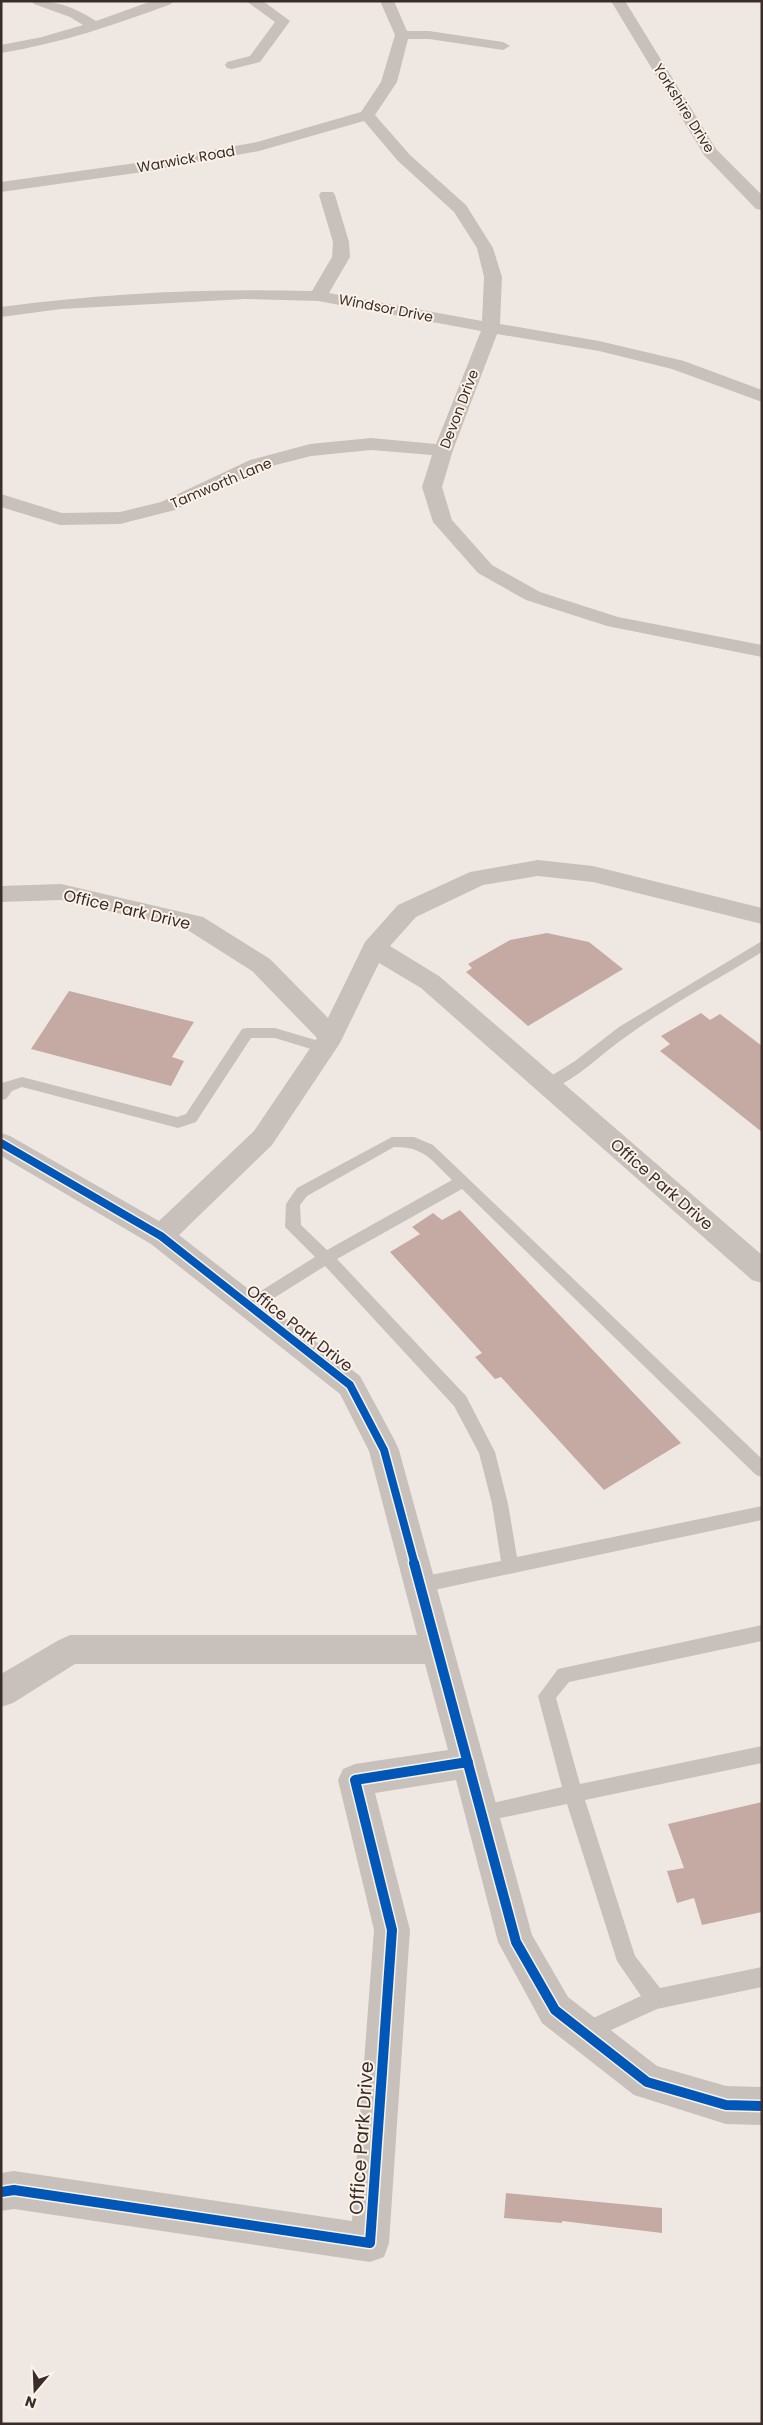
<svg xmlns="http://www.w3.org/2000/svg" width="763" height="2425" font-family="Poppins,sans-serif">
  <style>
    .building { fill: #c4aaa3 }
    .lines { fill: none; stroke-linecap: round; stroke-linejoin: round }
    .service { fill: #c8c0bb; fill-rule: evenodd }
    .minor { fill: #c8c0bb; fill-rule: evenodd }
    .cycleway-far1-casing { stroke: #fbf2ea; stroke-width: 11 }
    .cycleway-casing { stroke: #fbf2ea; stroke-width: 13 }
    .cycleway-far1 { stroke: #0057b8; stroke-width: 8 }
    .cycleway { stroke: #0057b8; stroke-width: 10 }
    .labels { text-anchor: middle; stroke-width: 4; stroke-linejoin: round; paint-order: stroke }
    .far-street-label { font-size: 14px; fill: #3a2d29; stroke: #fbf2ea }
    .street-label { font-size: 16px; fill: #3a2d29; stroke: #fbf2ea }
    .near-street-label { font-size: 19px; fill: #3a2d29; stroke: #fbf2ea }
  </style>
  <rect width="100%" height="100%" fill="#efe8e2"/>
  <path class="building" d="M547,933L589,942L623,969L528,1026L466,972L472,968L468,964L510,940Z
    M69,991L194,1022L172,1057L184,1061L171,1086L31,1049Z
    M701,1013L710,1020L720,1014L762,1046V1132L660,1051L670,1044L661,1036Z
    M460,1210L681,1443L604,1490L501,1377L495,1379L475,1357L482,1353L390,1252L420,1234L412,1227L433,1213L442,1220Z
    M762,1802V1912L702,1925L694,1898L677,1903L667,1871L684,1868L668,1824Z
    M506,2193L662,2208V2233L562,2221V2223L504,2218Z"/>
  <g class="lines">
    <path class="service" d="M762,941V952C710,984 655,1013 607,1051C595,1061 558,1093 543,1089L541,1085L543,1081L575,1061L619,1027Z
      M247,1028H275L329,1044L331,1048L324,1053L275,1038H251L196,1122L178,1128L22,1087L12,1091L6,1099L1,1100L2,1083L22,1077L177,1117L186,1114L242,1029Z
      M392,1137H414L433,1145L762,1459V1477L756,1475L462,1189L337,1259L466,1396L495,1452L508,1504L517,1557L762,1506V1520L420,1593L414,1590L411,1585L414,1580L420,1577L501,1561L492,1504L479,1453L454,1406L325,1266L255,1310L249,1312L243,1310L241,1306L243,1302L315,1257L285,1227L286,1204L297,1188ZM394,1147C425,1147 431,1160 452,1180L327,1250L301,1225L300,1205L307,1196Z
      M762,1625V1641L569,1682L556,1698L580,1784L762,1746V1763L585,1800L635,1956L660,1988L762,1967V1987L657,2009L585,2042L578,2039L575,2032L578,2025L641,1996L617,1961L567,1804L482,1822L475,1819L473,1813L475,1807L562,1787L538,1696L558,1669Z"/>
    <path class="minor" d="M32,1C58,1 74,7 96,21L152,1H173L171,4C115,25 61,43 1,53V45L42,37L83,25L70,17L34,4Z
      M246,1H263L290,21L260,62L232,69L227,68L225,65L227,62L250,56L275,22Z
      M380,1H394L407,31H429L503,42L510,46L503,50L429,39H408L397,82L375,115L410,155L466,205L493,248L502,277L500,324L599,341L684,361L762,390V402L672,369L599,351L497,334L453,450L442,487L452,520L492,565L540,592L618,617L762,645V657L607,626L526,600L478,573L433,522L422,487L432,455L371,450L311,456L264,468L175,510L120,524L60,525L1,507V494L62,513L120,512L161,502L250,460L310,444L371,438L436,444L481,331L318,301L245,299L61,309L1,317V307C104,293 209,288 312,291L332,257L333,242L319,195L321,192H333L335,195L349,242L350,257L329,293L482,321L484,277L477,248L454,212L398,161L364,121L259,151L150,171L1,192V182L150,161L257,142L361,112L381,82L395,35Z
      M611,1H625L716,149L762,195V210L756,209L704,155Z
      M538,860L593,866L762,908V924L593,882L538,876L483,885L416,917L390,946L439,976L762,1255V1283L752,1280L421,988L379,963L340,1043L272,1145L179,1235L360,1376L395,1441L399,1450L532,1935L568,1997L657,2066L726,2086L762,2087V2125L726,2124L634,2095L542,2023L498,1942L456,1780L375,1793L410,1930L389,2243L384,2257L370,2262L14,2209L1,2211V2173L14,2171L352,2221L374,1930L338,1780L343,1769L355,1764L448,1750L425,1664H75L13,1703L1,1707V1674L59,1640L70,1635H417L369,1451L340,1394L151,1244L1,1156V1133L10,1136L159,1221L254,1131L317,1038L252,971L186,929L61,900L1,902V886L61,884L203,917L270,959L328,1018L365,942L398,905L470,872Z"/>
    <defs>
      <path id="cycleway-far1" d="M1,1143L161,1236L350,1385L384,1450L415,1565"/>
      <path id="cycleway" d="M414,1563L516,1942L555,2010L647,2082L726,2105L762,2106
        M1,2192L14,2190L370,2243L392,1930L355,1780L468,1762"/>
    </defs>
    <use href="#cycleway-far1" class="cycleway-far1-casing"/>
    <use href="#cycleway" class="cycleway-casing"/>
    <use href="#cycleway-far1" class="cycleway-far1"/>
    <use href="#cycleway" class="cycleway"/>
  </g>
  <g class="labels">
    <g class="far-street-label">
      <text transform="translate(684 108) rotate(58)" y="5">Yorkshire Drive</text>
      <text transform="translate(186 159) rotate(-10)" y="5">Warwick Road</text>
      <text transform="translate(386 308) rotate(11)" y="5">Windsor Drive</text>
      <text transform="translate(459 409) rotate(-69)" y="5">Devon Drive</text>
      <text transform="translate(221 483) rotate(-23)" y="5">Tamworth Lane</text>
    </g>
    <g class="street-label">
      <text transform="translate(127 909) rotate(13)" y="6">Office Park Drive</text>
      <text transform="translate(662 1184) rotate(41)" y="6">Office Park Drive</text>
      <text transform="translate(300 1328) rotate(38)" y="6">Office Park Drive</text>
    </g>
    <g class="near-street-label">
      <text transform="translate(361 2138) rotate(-86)" y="7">Office Park Drive</text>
    </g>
  </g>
  <rect width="763" height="2425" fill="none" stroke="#3a2d29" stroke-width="5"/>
  <g transform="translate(35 2390) rotate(199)" stroke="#fbf2ea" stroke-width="4" paint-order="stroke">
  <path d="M0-4L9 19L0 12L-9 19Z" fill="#3a2d29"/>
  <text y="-8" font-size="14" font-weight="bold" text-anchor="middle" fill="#3a2d29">N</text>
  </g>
</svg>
